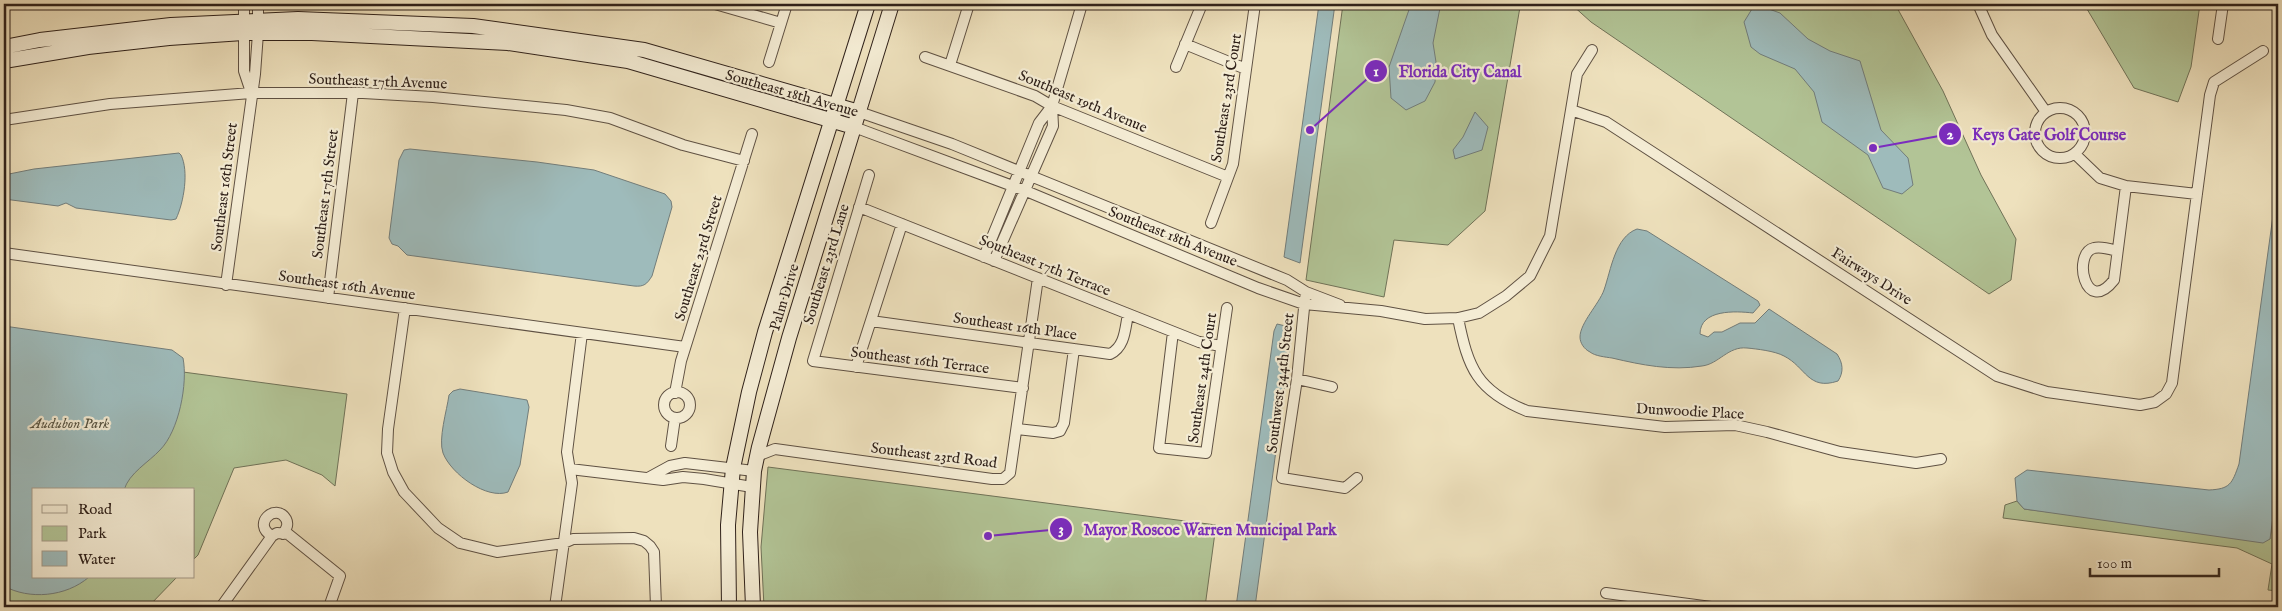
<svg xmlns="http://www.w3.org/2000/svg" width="2282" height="611" font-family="'IM FELL English',serif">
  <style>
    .green { fill: #b2c496; stroke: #707258 }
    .water { fill: #9ebbbb; stroke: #727d7b }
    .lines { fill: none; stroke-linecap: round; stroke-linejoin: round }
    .street-casing { stroke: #5f5143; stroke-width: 12 }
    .secondary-casing { stroke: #2f211a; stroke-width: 16 }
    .street { stroke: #f4ecd4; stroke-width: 10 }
    .secondary { stroke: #f4ecd4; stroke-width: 14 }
    .labels { text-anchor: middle; stroke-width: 4.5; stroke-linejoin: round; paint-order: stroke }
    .street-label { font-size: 15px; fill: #2f211a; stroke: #f4ecd4 }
    .park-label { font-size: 15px; font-style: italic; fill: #56523f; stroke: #f4ecd4 }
    .leader { fill: none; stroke: #7b2cbf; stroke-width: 2 }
    .callout-dot { fill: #7b2cbf; stroke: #f4ecd4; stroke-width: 2 }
    .mark-label { font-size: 15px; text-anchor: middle; font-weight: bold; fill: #fff }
    .callout-label { font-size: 16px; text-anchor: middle; font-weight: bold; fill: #7b2cbf; stroke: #f4ecd4; stroke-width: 4.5; stroke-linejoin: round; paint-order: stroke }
  </style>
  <rect width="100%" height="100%" fill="#eee1bd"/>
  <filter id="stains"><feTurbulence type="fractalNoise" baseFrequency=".004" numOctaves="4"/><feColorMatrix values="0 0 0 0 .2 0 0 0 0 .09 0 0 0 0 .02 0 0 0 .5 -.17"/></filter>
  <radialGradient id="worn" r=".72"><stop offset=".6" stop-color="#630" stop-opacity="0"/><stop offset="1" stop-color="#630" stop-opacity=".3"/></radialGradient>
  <path class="green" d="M1343,4H1524L1520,7L1485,211L1448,245L1394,240L1384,297L1306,280Z
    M1571,4H1895L1943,91L1981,175L2016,239L2011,280L1989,294L1591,22Z
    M2084,4H2200L2191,67L2178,102L2134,88Z
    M4,348L347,394L335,486L322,475L286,460L234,468L198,555L194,559V490H34V577H177L148,607H4Z
    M768,467L1216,525L1205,607H764L761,547Z
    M2278,480V591L2268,590L2272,564L2237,548L2003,518L2005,505L2017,501L2024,509L2270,539Z"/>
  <path class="water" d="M1319,4H1335L1300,263L1284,257Z
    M1411,4H1438L1440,8L1433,43L1436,62L1435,82L1425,101L1406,110L1391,98L1389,67Z
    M1755,4L1780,13L1808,39L1830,51L1860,61L1881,130L1908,158L1913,185L1902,194L1883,188L1868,155L1822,122L1814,92L1795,69L1760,54L1751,47L1744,22Z
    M1475,112L1488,127L1482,150L1455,159L1453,150L1463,137Z
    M410,149L537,162L594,170L665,194L671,201L672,207L652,276C647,284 644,287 634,286L407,255L398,246L392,244L389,238L399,160L404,150Z
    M179,153L181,155C189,171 184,202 176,219L171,220L76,208L66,203L58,206L4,199V175L34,169Z
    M2278,179V480L2270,539L2263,543L2024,509L2017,501L2015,478L2027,470L2209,490C2230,489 2232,484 2239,464Z
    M1637,229L1647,231L1758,301L1760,305L1753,313C1736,311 1700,309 1700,334L1708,337L1714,332H1722L1740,323H1755L1769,309L1837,354C1843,363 1844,372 1838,381C1808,391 1806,367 1784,356C1775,351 1757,349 1747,348C1728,346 1719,364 1702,366C1671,371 1642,365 1612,358C1605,357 1595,356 1590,352C1584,349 1580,343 1580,337C1580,323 1599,304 1604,290C1611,270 1615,237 1637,229Z
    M1277,324L1290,327L1292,331L1255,607H1236L1274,331Z
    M4,326L172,350L183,358C188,383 179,431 160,450C149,462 129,473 124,490H34V577H89C66,597 29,600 4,586Z
    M460,389L527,400L529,407L520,465L508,492C487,500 451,474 443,453C438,439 447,410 449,395L453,391Z"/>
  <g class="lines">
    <defs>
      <path id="street" d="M244,4V71L251,92
        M715,4L781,23
        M1978,4L1992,35L2046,112
        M2218,39L2223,4
        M1185,44L1246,69
        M925,57L1035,96L1052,106L1228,177
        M769,62L787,4
        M950,65L969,4
        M1176,67L1202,4
        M2035 133a25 25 0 1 1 50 0a25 25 0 1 1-50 0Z
        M1571,110L1606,122L1997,376L2047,392L2140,405L2155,402L2166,394L2172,383L2210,95L2214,82L2263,51
        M859,112L952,144L1287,280L1306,292L1340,305
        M4,120L110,104L251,93H363L433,97L566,110L610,118L683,145L744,161
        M854,127L1026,191L1258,288L1304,304L1381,311L1425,319L1458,318L1479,313L1506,296L1530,276L1550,236L1577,74L1592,50
        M2075,154L2100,178L2126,186L2197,194
        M869,175L813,361L1023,388
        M859,207L1199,342L1221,346
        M1211,223L1233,164L1255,4
        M2117,251C2110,249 2101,246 2094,248C2072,253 2085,317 2114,280L2126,186
        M4,253L685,347
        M984,257L1039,123L1052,106L1082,4
        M994,261L1053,126L1052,106
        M226,285L255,74L258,33V4
        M328,298L353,93
        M1305,298L1297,379L1282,478L1345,488L1357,478
        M405,308L388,429L387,453L393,472L404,492L438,528L460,543L497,552L564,543L573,539L634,538L644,541L650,546L654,552L656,607
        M1458,318C1468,368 1477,391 1527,411L1665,427L1735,425L1767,432L1840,452L1916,463L1941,459
        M871,321L1110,354C1125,347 1125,329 1128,314
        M1173,332L1159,448L1206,453L1227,308
        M856,367L902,224
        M1297,379L1332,387
        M664 405a13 13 0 1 1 26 0a13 13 0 1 1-26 0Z
        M675,393L681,361L752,134
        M1017,429L1053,433L1060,431L1064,423L1074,349
        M671,446L675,418
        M757,456L775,449L992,479H1003L1010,473L1038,278
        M570,469L663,480L683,477L704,479L752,487
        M648,478L670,466L685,463L754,471
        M272,536C251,524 276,502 286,519C289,525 286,529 283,534
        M1606,593L1711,607
        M221,607L272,536L277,533L288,534L340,576L329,607
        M555,607L572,483L567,452L582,333"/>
      <path id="secondary" d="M4,47L40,40L171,25L298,19L473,26L644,50L859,112
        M4,61L88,47L169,38L243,33H312L508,43L628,61L854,127
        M729,607L728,525L733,468L749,392L765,332L868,4
        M753,607L750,532L754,471L759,447L789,338L892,4"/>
    </defs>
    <use href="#street" class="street-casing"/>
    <use href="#secondary" class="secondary-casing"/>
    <use href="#street" class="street"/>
    <use href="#secondary" class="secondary"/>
  </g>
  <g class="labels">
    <g class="street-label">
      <text transform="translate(378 81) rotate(2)" y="5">Southeast 17th Avenue</text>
      <text transform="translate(792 93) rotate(16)" y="5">Southeast 18th Avenue</text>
      <text transform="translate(1226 98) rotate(-81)" y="5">Southeast 23rd Court</text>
      <text transform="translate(1083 101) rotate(23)" y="5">Southeast 19th Avenue</text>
      <text transform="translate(224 187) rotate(-83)" y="5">Southeast 16th Street</text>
      <text transform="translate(325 194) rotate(-83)" y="5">Southeast 17th Street</text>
      <text transform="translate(1173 236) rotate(22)" y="5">Southeast 18th Avenue</text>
      <text transform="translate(698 258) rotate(-73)" y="5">Southeast 23rd Street</text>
      <text transform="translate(826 264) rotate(-73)" y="5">Southeast 23rd Lane</text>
      <text transform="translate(1045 265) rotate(22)" y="5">Southeast 17th Terrace</text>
      <text transform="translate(1872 276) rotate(33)" y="5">Fairways Drive</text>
      <text transform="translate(347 285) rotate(8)" y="5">Southeast 16th Avenue</text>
      <text transform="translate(784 297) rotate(-73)" y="5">Palm Drive</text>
      <text transform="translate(1015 326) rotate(8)" y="5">Southeast 16th Place</text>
      <text transform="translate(920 360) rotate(7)" y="5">Southeast 16th Terrace</text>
      <text transform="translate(1202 378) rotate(-82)" y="5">Southeast 24th Court</text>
      <text transform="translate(1280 383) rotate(-83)" y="5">Southwest 344th Street</text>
      <text transform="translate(1690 411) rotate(3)" y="5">Dunwoodie Place</text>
      <text transform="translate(934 455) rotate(7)" y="5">Southeast 23rd Road</text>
    </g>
    <g class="park-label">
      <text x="70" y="428">Audubon Park</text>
    </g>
  </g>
  <path class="leader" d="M1310 130L1376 71M1873 148L1950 134M988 536L1061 529"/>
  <g class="callout-dot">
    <circle cx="1310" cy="130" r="5"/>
    <circle cx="1873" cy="148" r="5"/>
    <circle cx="988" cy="536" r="5"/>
    <circle cx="1376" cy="71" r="12"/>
    <circle cx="1950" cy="134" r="12"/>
    <circle cx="1061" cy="529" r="12"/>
  </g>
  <g class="mark-label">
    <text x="1376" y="76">1</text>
    <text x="1950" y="139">2</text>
    <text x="1061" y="534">3</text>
  </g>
  <g class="callout-label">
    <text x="1460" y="77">Florida City Canal</text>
    <text x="2049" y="140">Keys Gate Golf Course</text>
    <text x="1210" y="535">Mayor Roscoe Warren Municipal Park</text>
  </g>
  <rect width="2282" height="611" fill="none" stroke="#eee1bd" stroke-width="20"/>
  <rect x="5" y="5" width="2272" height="601" fill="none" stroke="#2f211a" stroke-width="2.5"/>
  <rect x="10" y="10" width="2262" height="591" fill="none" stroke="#2f211a"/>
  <rect x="32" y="488" width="162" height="90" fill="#f4ecd4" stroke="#a59b8a"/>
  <rect x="42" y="505" width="25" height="8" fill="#f4ecd4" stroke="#a59b8a"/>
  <text x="78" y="514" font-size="15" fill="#2f211a">Road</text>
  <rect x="42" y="526" width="25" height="15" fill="#b2c496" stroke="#a59b8a"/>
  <text x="78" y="538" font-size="15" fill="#2f211a">Park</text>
  <rect x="42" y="551" width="25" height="15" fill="#9ebbbb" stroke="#a59b8a"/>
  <text x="78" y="564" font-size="15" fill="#2f211a">Water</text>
  <path d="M2090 568v8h129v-8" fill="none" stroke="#2f211a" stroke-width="2.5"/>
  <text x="2097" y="568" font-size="15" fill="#2f211a" stroke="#f4ecd4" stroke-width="4" paint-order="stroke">100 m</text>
  <rect width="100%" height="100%" filter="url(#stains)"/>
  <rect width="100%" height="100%" fill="url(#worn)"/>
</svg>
